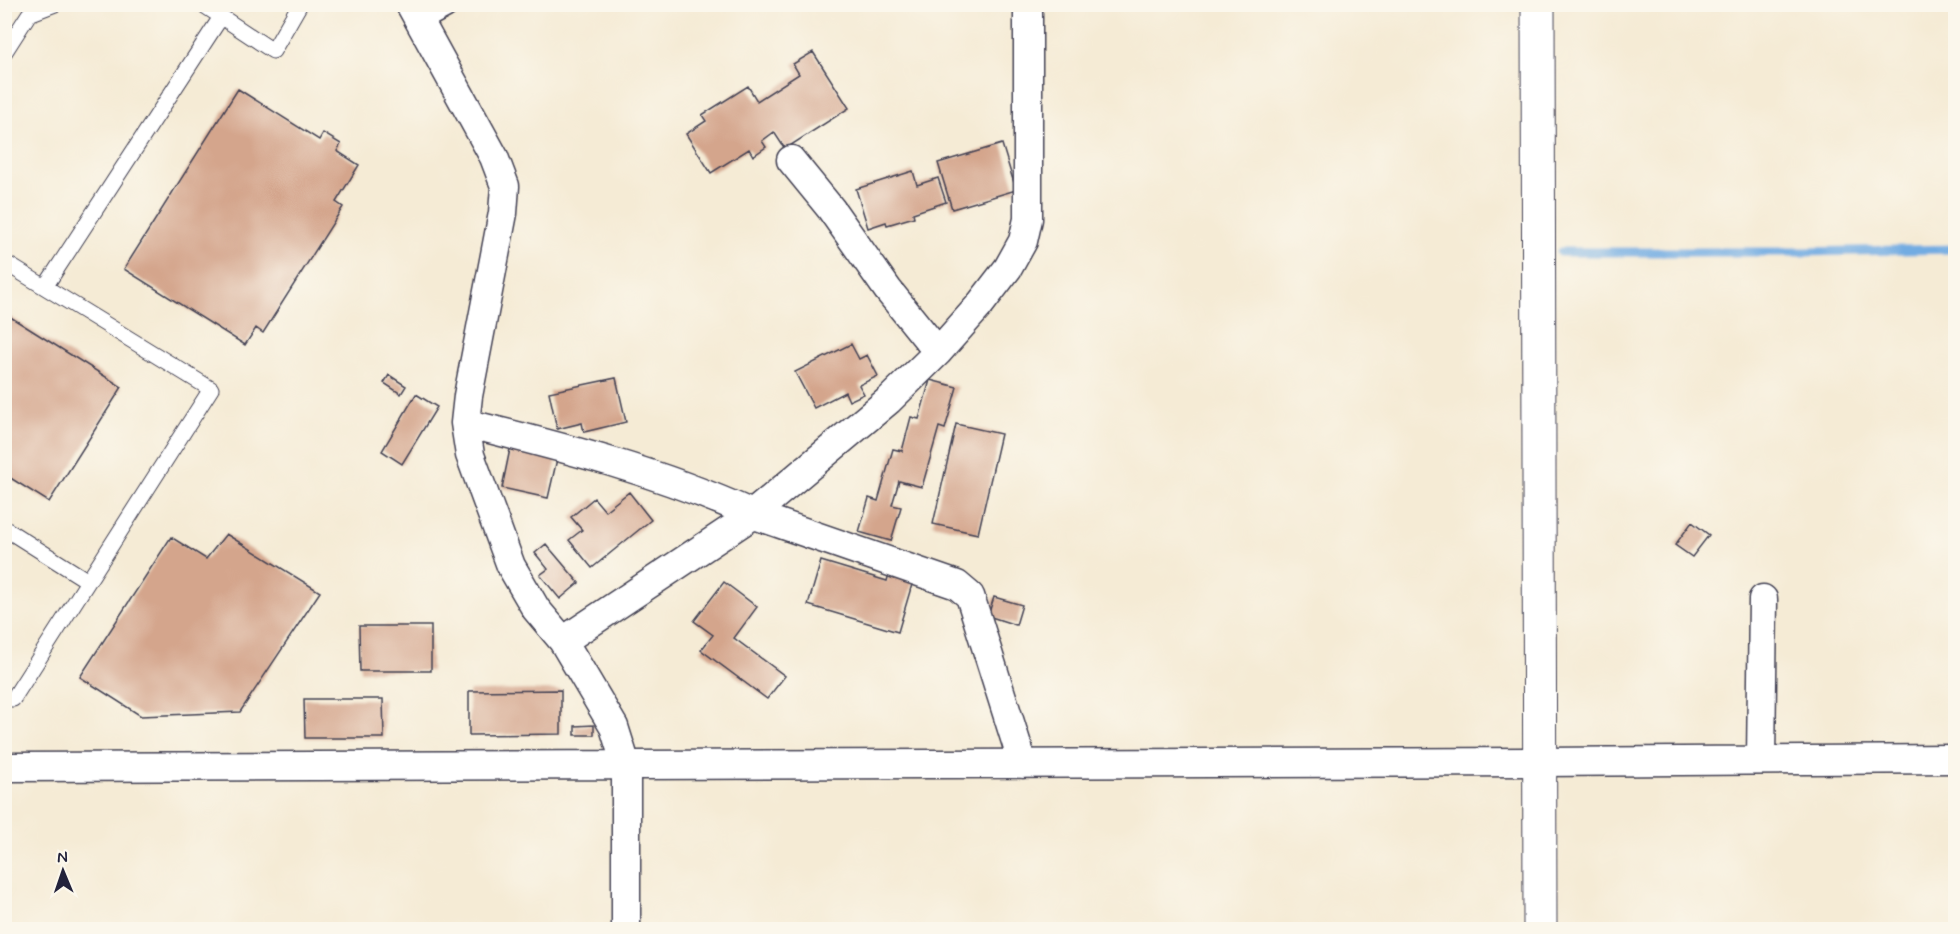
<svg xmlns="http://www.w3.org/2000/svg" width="1960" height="934" font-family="Mynerve,sans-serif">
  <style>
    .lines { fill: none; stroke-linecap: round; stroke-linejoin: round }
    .stream { stroke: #72ace2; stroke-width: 9 }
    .building { fill: #d4a58c }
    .service-casing { stroke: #424052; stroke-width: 17 }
    .minor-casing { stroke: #424052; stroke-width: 31 }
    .tertiary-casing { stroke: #424052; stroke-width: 35 }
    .service { stroke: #fff; stroke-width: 15 }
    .minor { stroke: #fff; stroke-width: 28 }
    .tertiary { stroke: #fff; stroke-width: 33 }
  </style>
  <rect width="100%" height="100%" fill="#fbf7ec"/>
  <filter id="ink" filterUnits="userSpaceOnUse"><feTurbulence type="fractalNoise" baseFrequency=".0167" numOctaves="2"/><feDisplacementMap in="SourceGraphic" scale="12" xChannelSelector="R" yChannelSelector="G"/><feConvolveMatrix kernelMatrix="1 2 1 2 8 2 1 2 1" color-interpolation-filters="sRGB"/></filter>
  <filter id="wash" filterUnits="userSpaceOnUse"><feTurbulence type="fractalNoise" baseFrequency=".008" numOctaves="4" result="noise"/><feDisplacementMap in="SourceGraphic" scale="24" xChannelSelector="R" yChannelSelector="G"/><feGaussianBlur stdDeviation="1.35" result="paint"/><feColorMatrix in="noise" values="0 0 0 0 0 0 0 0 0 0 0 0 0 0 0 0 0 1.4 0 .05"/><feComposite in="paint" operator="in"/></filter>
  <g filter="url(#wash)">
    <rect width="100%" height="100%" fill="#f5ebd5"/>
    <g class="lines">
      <path class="stream" d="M1561,252H1800L1956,249"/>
    </g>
    <g id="blocks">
      <path class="building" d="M813,52L849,108L785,149L774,132L762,141L766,147L753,156L749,149L711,173L686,134L706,121L702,115L748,86L757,101L799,74L793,64Z
        M238,89L319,140L323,133L341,144L337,151L359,165L336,202L343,207L263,333L256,328L245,345L124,269Z
        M1002,144L1016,190L952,209L938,163Z
        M913,171L917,185L938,178L946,202L913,213L914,217L887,225L886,222L868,228L856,189Z
        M4,313L122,387L49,502L4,474Z
        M851,344L859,359L867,355L878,376L859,385L864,394L849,401L845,392L814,408L795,372Z
        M389,375L406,386L401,394L384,383Z
        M616,378L626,422L584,432L582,423L557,429L549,392Z
        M930,380L957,387L945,429L939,427L922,487L899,481L892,505L901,507L891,541L859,532L869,498L878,501L893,449L902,451L911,417L919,419Z
        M416,394L437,407L402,464L382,451Z
        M956,424L1001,434L978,534L933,524Z
        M510,449L557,459L548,498L502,488Z
        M629,492L651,520L592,568L569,540L582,530L571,517L594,498L605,511Z
        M1692,522L1709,535L1692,557L1675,545Z
        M226,534L320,592L240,712L141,716L80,677L171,537L206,559Z
        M546,544L579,583L560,599L540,575L548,569L535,553Z
        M821,561L887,581L889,574L913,581L898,632L808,605Z
        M724,582L757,607L734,638L785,676L767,699L701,650L713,635L694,621Z
        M994,597L1022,605L1016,625L988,616Z
        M359,626H431V671H360Z
        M561,690V734L469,735V691Z
        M304,699H383L384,738H305Z
        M594,725V735H575V726Z"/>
    </g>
  </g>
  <g filter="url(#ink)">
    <use href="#blocks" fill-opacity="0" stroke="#424052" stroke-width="1.5"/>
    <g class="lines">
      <defs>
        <path id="service" d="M202,4L273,51L300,4
          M4,53L29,14L55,4
          M4,262L211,389L13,699H4
          M45,287L221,17
          M4,528L88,581"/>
        <path id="minor" d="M410,4L494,157L505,186L503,213L468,396L465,423L470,455L511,566L536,609L563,641L614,727L626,765V930
          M418,18L444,4
          M791,160L831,209L888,290L938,352
          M465,423C563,447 660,472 752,514L957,585L970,596L1023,764
          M563,641L748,518L889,400L938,352L978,307L1008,268L1023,241L1028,219V4
          M1761,760L1763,599
          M4,767L1539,762L1956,759"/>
        <path id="tertiary" d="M1538,4L1540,930"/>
      </defs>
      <use href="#service" class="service-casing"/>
      <use href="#minor" class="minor-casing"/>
      <use href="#tertiary" class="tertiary-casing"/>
      <use href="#service" class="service"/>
      <use href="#minor" class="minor"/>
      <use href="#tertiary" class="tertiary"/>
    </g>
  </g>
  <rect width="1960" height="934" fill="none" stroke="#fbf7ec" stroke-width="24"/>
  <g transform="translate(63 871) rotate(358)" stroke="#fbf7ec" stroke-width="4.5" paint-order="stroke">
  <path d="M0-4.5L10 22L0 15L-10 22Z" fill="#22223b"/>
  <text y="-9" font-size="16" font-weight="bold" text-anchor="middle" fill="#22223b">N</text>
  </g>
</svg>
